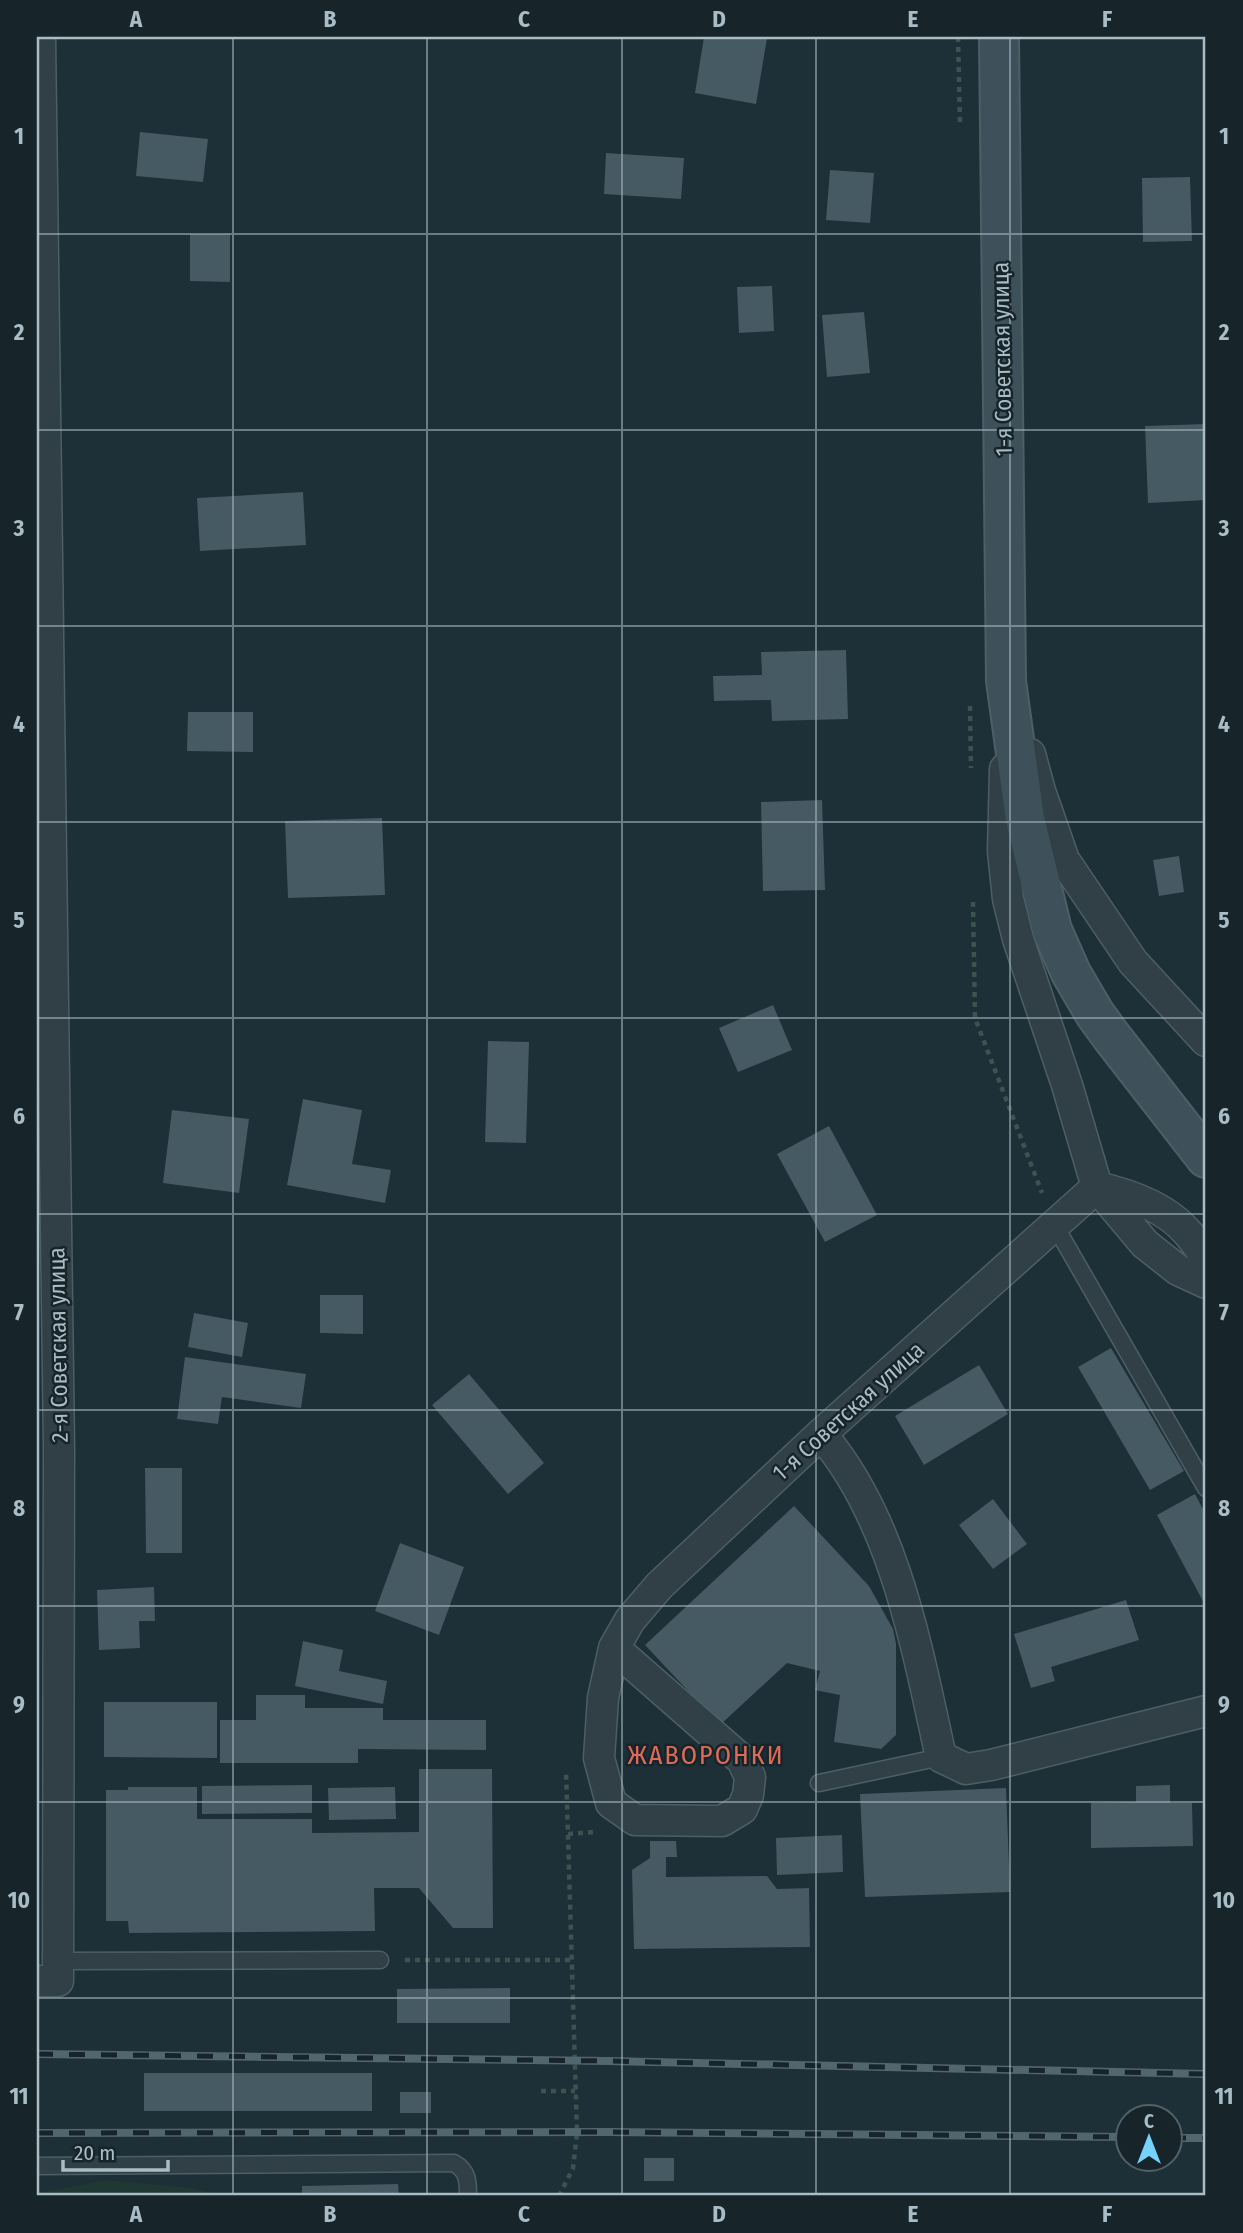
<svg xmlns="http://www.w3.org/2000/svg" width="1243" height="2233" font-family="'Fira Sans Condensed',sans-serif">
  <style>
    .green { fill: #1f3833 }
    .building { fill: #455a63 }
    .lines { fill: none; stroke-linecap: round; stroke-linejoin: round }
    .service-casing { stroke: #4e5e65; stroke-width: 19 }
    .minor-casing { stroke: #4e5e65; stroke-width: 33 }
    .secondary-casing { stroke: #4e5e65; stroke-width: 42 }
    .path { stroke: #3c5450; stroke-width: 4.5; stroke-dasharray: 5 5; stroke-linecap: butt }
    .service { stroke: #314047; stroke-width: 16 }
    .minor { stroke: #314047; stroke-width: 30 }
    .secondary { stroke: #3e515a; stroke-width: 38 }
    .rail-casing { stroke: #52666f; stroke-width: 8 }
    .rail { stroke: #17252b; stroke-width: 5; stroke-dasharray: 16; stroke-linecap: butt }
    .grid { fill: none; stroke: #aabcc5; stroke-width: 2; stroke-opacity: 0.55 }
    .labels { text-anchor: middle; stroke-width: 5; stroke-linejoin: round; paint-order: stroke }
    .street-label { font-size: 23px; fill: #aabcc5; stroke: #17252b }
    .quarter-label { font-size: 26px; letter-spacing: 2px; fill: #dd6b58; stroke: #17252b }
    .neatline { fill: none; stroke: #aabcc5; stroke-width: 2.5 }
    .grid-label { font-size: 23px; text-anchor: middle; font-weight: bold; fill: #aabcc5 }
  </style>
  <rect width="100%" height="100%" fill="#1d2f37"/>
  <path class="green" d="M107,2180L192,2188L223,2196H37V2193Z"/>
  <path class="building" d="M704,37L767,38L756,104L695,93Z
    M140,132L208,139L203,182L136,176Z
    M606,153L684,158L681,199L604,194Z
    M830,170L874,173L870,223L826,220Z
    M1190,177L1192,241L1143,242L1142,178Z
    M190,234H230V282L190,281Z
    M772,286L774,331L739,333L737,287Z
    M864,312L870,373L827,377L822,315Z
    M1206,424V500L1148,503L1145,426Z
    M303,492L306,545L200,551L197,498Z
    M846,650L848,719L772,721L771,700L714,701L713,676L762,675L761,652Z
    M188,712H253V752L187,751Z
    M822,800L825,890L763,891L761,802Z
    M382,818L385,895L288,898L285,821Z
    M1179,856L1184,892L1159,896L1153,860Z
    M773,1005L792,1050L738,1072L719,1028Z
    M488,1041L529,1042L526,1143L485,1142Z
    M303,1099L362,1110L352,1164L391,1170L385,1203L287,1185Z
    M172,1110L249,1119L239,1193L163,1183Z
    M829,1126L877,1215L825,1242L777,1154Z
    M320,1295H363V1334L320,1333Z
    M194,1313L248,1323L242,1357L188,1347Z
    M1111,1348L1184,1471L1150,1490L1078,1367Z
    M185,1357L306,1374L301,1408L222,1397L218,1424L177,1419Z
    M979,1365L1008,1414L924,1465L895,1416Z
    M469,1374L544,1463L508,1494L432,1405Z
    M145,1468H182V1553H146Z
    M1195,1494L1206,1515V1607L1157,1515Z
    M993,1499L1027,1544L993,1569L959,1525Z
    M794,1506L869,1586L893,1629L896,1644V1735L881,1749L834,1742L840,1695L815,1690L820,1671L787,1663L720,1725L645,1645Z
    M400,1543L464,1567L439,1635L375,1611Z
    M154,1587L155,1621H139L140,1648L99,1650L97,1590Z
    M1126,1600L1139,1640L1051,1667L1055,1681L1031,1688L1014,1634Z
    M303,1641L343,1650L339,1671L387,1681L383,1704L295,1686Z
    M256,1695H305V1708H383V1720H486V1750L358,1749V1763H220V1720H256Z
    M104,1702H217V1758L104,1757Z
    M419,1769H492L493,1928H453L419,1888H374L375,1931L129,1933L128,1921H106V1790H128V1787H197V1819H312V1833L419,1832Z
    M312,1785V1813L202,1814V1786Z
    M1170,1785V1803H1192L1193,1846L1091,1848V1803L1136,1802V1786Z
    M395,1787L396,1819L329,1820L328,1788Z
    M1006,1788L1010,1892L865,1897L860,1794Z
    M842,1835L843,1872L777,1875L776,1838Z
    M650,1841H676L677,1857H666V1877L767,1876L777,1889L809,1888L810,1947L634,1949L632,1870L650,1858Z
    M510,1988V2023H397V1989Z
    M144,2073H372V2111H144Z
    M400,2092H431V2113H400Z
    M644,2158H674V2181H644Z
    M398,2184L399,2196H302V2186Z"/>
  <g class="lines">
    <defs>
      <path id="service" d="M1054,1224L1206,1488
        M819,1783L941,1757
        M58,1961L380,1960
        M37,2166L454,2163C468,2171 468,2181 468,2196"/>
      <path id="minor" d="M1030,754L1040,791L1064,860L1133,962L1206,1041
        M1005,769L1003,851L1008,899L1018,939L1067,1085L1097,1187L1145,1244L1178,1270L1206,1283
        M1097,1187C1128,1194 1164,1206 1186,1231C1194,1239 1200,1249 1206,1258
        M821,1434C895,1520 917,1649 941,1757L966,1769L991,1765L1206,1711
        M614,1648L742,1760L750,1777L748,1795L742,1809L722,1821L635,1820L611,1803L599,1758L603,1698L614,1648L630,1620L659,1586L821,1434L1097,1187
        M37,1981H58L59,1448L40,37"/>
      <path id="secondary" d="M999,37L1006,681L1025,819L1052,930L1071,973L1095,1014L1111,1036L1206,1158"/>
    </defs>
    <use href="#service" class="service-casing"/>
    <use href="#minor" class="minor-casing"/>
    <use href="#secondary" class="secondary-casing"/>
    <path class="path" d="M958,37L960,124
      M970,706L971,768
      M973,902L975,1018L1042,1193
      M568,1834L594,1832
      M405,1960H573
      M541,2091H575
      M559,2196L573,2168L577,2133L566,1770"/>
    <use href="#service" class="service"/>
    <use href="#minor" class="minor"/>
    <use href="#secondary" class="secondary"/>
    <defs>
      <path id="rail" d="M37,2054L608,2061L1206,2074
        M37,2133L608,2132L1128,2137
        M1170,2138H1206"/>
    </defs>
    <use href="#rail" class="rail-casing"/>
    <use href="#rail" class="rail"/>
  </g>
  <path class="grid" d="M233,37V2196M427,37V2196M622,37V2196M816,37V2196M1010,37V2196M37,234H1206M37,430H1206M37,626H1206M37,822H1206M37,1018H1206M37,1214H1206M37,1410H1206M37,1606H1206M37,1802H1206M37,1998H1206"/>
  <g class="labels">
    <g class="street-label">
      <text transform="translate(1002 359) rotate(-91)" y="8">1-я Советская улица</text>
      <text transform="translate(58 1345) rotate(-91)" y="8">2-я Советская улица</text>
      <text transform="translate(848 1411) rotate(-42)" y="8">1-я Советская улица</text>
    </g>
    <g class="quarter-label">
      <text x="706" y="1764">ЖАВОРОНКИ</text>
    </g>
  </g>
  <rect width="1243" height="2233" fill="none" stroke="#17252b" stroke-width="77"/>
  <g transform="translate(1149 2138)"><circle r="33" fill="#17252b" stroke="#526169" stroke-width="2"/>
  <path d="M0-5L12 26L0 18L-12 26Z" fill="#75d2ff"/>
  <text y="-10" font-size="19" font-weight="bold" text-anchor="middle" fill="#aabcc5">С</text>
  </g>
  <path d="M63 2160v10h105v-10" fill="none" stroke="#aabcc5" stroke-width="3.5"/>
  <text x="74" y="2160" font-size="21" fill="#aabcc5" stroke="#17252b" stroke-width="5" paint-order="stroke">20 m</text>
  <rect x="38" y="38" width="1166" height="2156" class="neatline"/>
  <g class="grid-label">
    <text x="136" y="27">A</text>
    <text x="330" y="27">B</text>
    <text x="524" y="27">C</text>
    <text x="719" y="27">D</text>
    <text x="913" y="27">E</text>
    <text x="1107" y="27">F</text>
    <text x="19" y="144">1</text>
    <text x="1224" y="144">1</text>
    <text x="19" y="340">2</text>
    <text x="1224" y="340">2</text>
    <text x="19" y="536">3</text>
    <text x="1224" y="536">3</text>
    <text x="19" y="732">4</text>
    <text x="1224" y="732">4</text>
    <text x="19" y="928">5</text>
    <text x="1224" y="928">5</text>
    <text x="19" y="1124">6</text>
    <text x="1224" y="1124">6</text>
    <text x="19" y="1320">7</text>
    <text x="1224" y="1320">7</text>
    <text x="19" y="1516">8</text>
    <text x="1224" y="1516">8</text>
    <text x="19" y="1712">9</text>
    <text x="1224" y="1712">9</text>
    <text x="19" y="1908">10</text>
    <text x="1224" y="1908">10</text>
    <text x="19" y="2104">11</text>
    <text x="1224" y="2104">11</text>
    <text x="136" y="2222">A</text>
    <text x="330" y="2222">B</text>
    <text x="524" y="2222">C</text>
    <text x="719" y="2222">D</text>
    <text x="913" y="2222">E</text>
    <text x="1107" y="2222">F</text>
  </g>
</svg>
